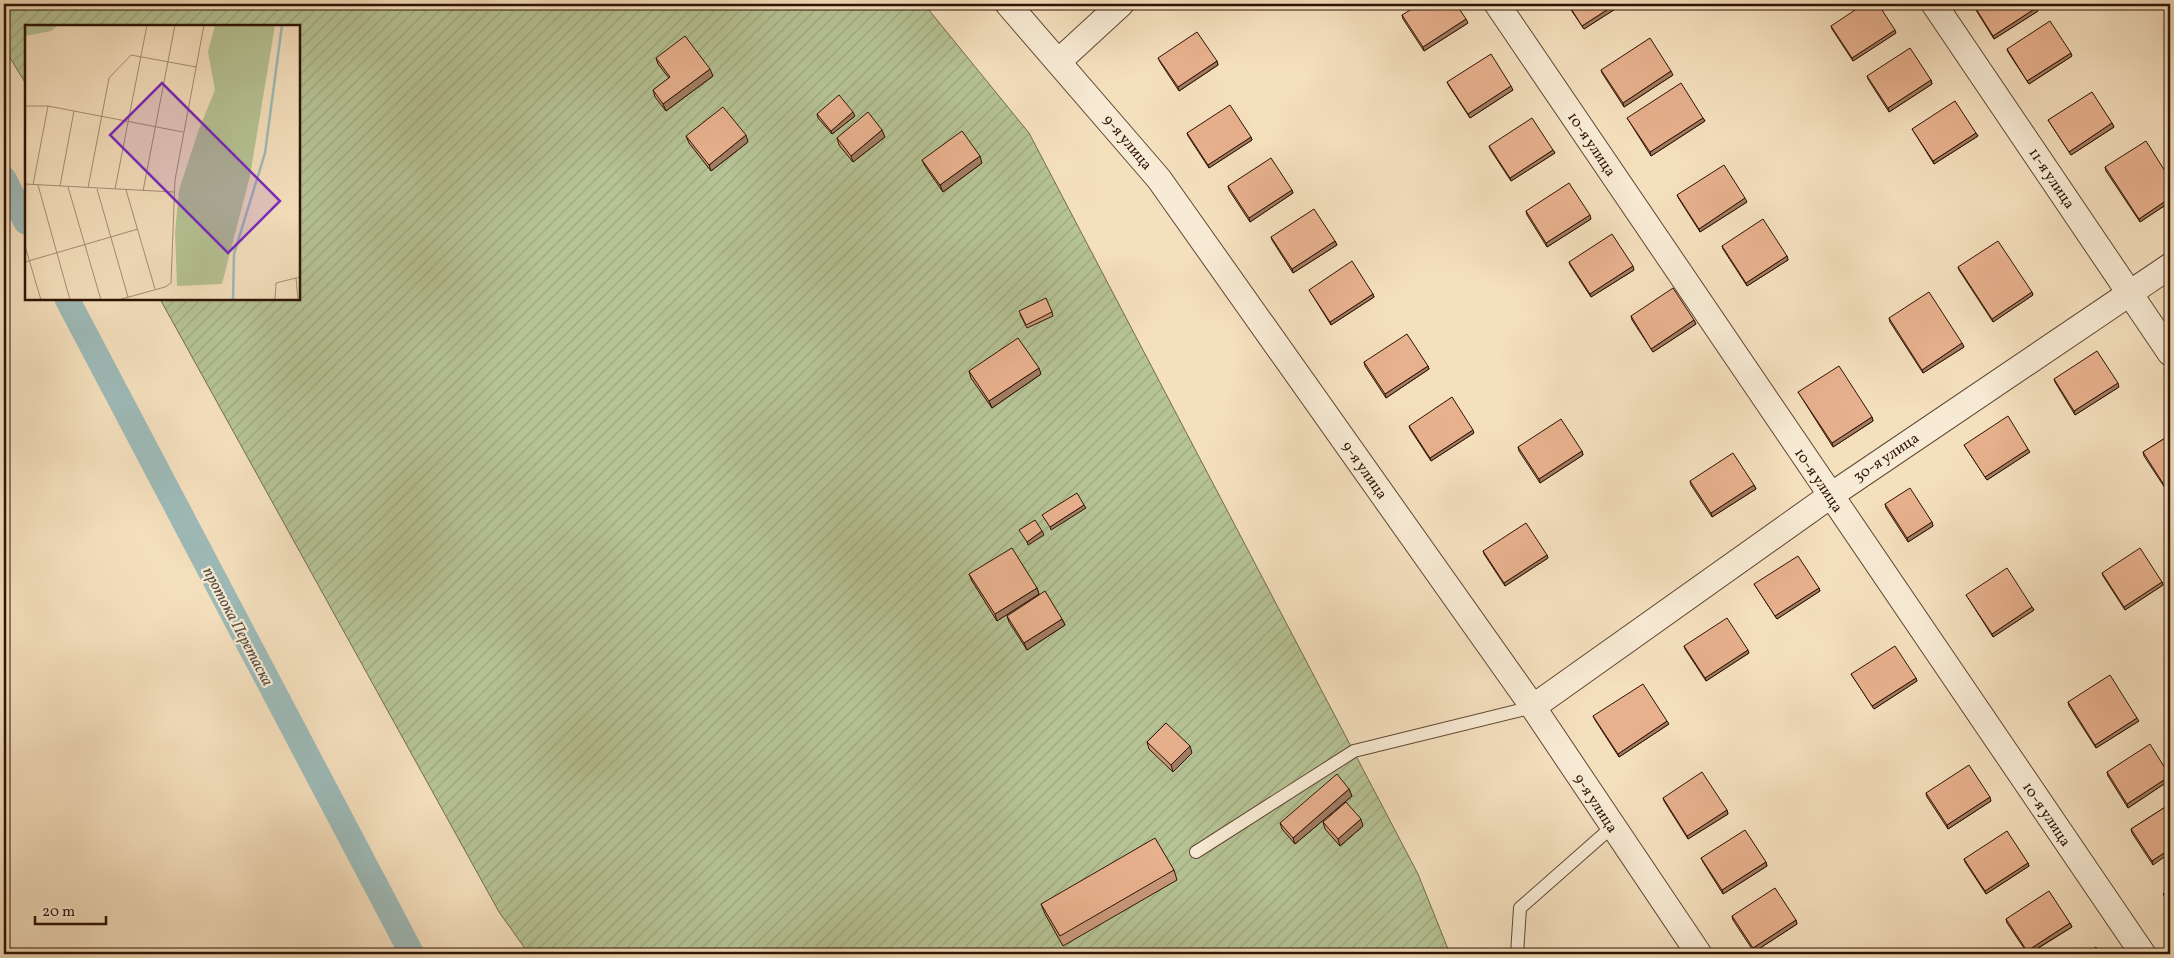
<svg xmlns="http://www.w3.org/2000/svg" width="2174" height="958" font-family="Vollkorn,serif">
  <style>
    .garden { fill: url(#garden-furrows); stroke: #726b4c }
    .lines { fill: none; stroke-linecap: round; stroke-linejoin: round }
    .canal { stroke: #9ebbb9; stroke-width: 25 }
    .service-casing { stroke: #604632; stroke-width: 14 }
    .minor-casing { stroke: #604632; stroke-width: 27 }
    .service { stroke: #f8ebd5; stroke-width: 12 }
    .minor { stroke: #f8ebd5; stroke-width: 25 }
    .wall { fill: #c8987a; stroke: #2e1303 }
    .shaded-wall { fill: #a27c63; stroke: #2e1303 }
    .building { fill: #e8b18e; stroke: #2e1303 }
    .labels { text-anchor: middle; stroke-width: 4.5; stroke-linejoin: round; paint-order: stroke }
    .street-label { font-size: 15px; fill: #2e1303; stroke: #f8ebd5 }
    .water-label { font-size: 16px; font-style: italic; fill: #554e43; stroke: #f8ebd5 }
    .inset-river { fill: none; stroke: #9ebbb9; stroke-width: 2.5 }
    .inset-road { fill: none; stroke: #a58e73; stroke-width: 1 }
    .view { fill: #7b2cbf; fill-opacity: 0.15; stroke: #7b2cbf; stroke-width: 2.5 }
    .inset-edge { fill: none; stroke: #2e1303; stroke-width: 2.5 }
  </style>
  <defs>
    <pattern id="garden-furrows" width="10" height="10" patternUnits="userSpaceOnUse" patternTransform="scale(1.25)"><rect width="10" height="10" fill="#b6c395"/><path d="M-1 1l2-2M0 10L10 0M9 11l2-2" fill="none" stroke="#9da77f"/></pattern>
  </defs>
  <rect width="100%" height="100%" fill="#f5e0be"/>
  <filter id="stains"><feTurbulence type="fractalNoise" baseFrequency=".004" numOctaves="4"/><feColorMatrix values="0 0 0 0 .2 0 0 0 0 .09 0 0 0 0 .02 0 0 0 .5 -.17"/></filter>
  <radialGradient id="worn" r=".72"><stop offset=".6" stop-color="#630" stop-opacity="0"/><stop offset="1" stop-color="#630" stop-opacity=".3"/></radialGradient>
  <path class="garden" d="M4,4H924L1029,133L1418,874L1450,954H529L499,912L160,299H299V26H26V84L4,48Z"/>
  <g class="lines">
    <path class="canal" d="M4,179L26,222
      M67,299L412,954"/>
    <defs>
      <path id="service" d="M1196,852L1354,751L1533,707
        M1517,954L1520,908L1612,827"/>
      <path id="minor" d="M1008,4L1159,179L1533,707L1699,954
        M1497,4L2143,954
        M1934,4L2170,353
        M1059,61L1121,4
        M1533,707L1830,496L2170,266"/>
    </defs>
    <use href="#service" class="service-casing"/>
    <use href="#minor" class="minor-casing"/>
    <use href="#service" class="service"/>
    <use href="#minor" class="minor"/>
  </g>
  <path class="wall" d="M1567,4H1623L1584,29Z
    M1972,4L2036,8L2038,11L1994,39L1974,7Z
    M1402,15L1468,23L1424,51L1403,19Z
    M1831,26L1896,33L1853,61L1832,29Z
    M2007,49L2072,56L2029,84L2008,52Z
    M656,58L713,76L666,111L655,97L653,90L669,78L658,64Z
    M1158,58L1217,61L1218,65L1179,91L1160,62Z
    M1601,70L1673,75L1624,107L1602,73Z
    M1867,76L1931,80L1932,84L1889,112L1868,79Z
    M1447,82L1513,90L1470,118L1449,86Z
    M817,114L855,116L832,134L818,118Z
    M1627,118H1703L1705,121L1651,156L1629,121Z
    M2048,120L2112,123L2114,127L2071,155L2050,123Z
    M1912,129L1976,133L1978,136L1934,164L1914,132Z
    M1187,133L1251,137L1252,140L1209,168L1188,136Z
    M686,136L748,142L711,171L689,143Z
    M885,137L853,162L839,145L837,138Z
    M1489,146L1553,150L1555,153L1511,181L1490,149Z
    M922,160L982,163L943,192L925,166Z
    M2105,167L2170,179V202L2140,222L2106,171Z
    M1228,186L1292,190L1293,193L1250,222L1229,190Z
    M1677,195L1747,202L1700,232L1679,199Z
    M1526,211L1591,219L1547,247L1527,215Z
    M1271,237L1335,241L1337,245L1293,273L1272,240Z
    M1722,246L1787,256L1788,260L1747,286L1723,249Z
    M1569,262L1634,270L1591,297L1570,265Z
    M1958,267L2032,292L2033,295L1993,322L1959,270Z
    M1309,290L1373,294L1374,297L1331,325L1311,293Z
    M1052,312L1053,316L1027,328L1020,314Z
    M1631,316L1694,320L1696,324L1653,352L1632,320Z
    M1889,318L1962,343L1964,347L1923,373L1890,322Z
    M1364,362L1428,366L1429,369L1386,398L1365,366Z
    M969,371L1041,374L992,408L971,378Z
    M2054,379L2119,387L2075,415L2055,382Z
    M1798,392L1872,417L1873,421L1833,447L1800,395Z
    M1409,426L1474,433L1431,461L1410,429Z
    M2170,435V485L2165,488L2144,456L2143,452Z
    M1964,445L2030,452L1987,480L1966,448Z
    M1518,447L1582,451L1583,455L1540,483L1519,451Z
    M1690,481L1754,485L1756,489L1712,517L1691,485Z
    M1885,504L1932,522L1933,526L1908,542L1886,508Z
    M1483,551L1547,555L1548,558L1505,586L1484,554Z
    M2102,573L2162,582L2163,585L2125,610L2103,576Z
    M969,574L1037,588L1039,594L997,621L972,581Z
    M1754,584L1819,588L1820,591L1777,619L1756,587Z
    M1966,595L2032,607L2034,610L1993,637L1968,598Z
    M1007,616L1062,619L1065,625L1027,650L1009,622Z
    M1684,646L1749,653L1706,681L1685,649Z
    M1851,674L1916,678L1917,681L1874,709L1853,677Z
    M2068,702L2139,721L2096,748L2069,706Z
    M1593,716L1669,724L1619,757L1595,720Z
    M1147,742L1192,753L1173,772L1149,749Z
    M2107,772L2170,776V780L2128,808L2108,776Z
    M1349,789L1352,796L1295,844L1282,829L1280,823Z
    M1926,793L1991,801L1948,829L1927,797Z
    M1663,798L1727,810L1728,814L1688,839L1664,801Z
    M2170,804L2153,865L2132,833L2131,829Z
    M1323,822L1363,826L1340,846L1325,829Z
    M1701,858L1766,862L1767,866L1723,894L1703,862Z
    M1964,859L2028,863L2029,866L1986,894L1965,862Z
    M1174,870L1177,880L1063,946L1045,914L1041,904Z
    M1732,916L1796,920L1797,924L1754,952L1733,920Z
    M2006,919L2070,923L2072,927L2029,954H2028L2007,923Z"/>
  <path class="shaded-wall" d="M1401,4H1408L1403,7Z
    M1616,4H1623L1584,29L1582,26Z
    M2036,8L2038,11L1994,39L1993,36Z
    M1466,19L1468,23L1424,51L1423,47Z
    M1895,30L1896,33L1853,61L1852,58Z
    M2071,53L2072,56L2029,84L2027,81Z
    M1217,61L1218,65L1179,91L1178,87Z
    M710,69L713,76L666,111L663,104Z
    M1671,71L1673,75L1624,107L1623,103Z
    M1931,80L1932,84L1889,112L1888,108Z
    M1511,86L1513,90L1470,118L1468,114Z
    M853,112L855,116L832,134L831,131Z
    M1703,118L1705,121L1651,156L1650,152Z
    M2112,123L2114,127L2071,155L2069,152Z
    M882,130L885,137L853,162L851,156Z
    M1976,133L1978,136L1934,164L1933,161Z
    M746,135L748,142L711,171L709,165Z
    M1251,137L1252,140L1209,168L1208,165Z
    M1553,150L1555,153L1511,181L1510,178Z
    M980,156L982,163L943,192L940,185Z
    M1292,190L1293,193L1250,222L1249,218Z
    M1745,198L1747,202L1700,232L1699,229Z
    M2170,198V202L2140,222L2139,219Z
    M1590,215L1591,219L1547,247L1546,243Z
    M1335,241L1337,245L1293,273L1292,269Z
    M1787,256L1788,260L1747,286L1746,283Z
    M1633,266L1634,270L1591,297L1590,294Z
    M2032,292L2033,295L1993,322L1992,319Z
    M1373,294L1374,297L1331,325L1330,322Z
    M1694,320L1696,324L1653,352L1651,349Z
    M1962,343L1964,347L1923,373L1922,370Z
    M1428,366L1429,369L1386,398L1385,394Z
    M1039,368L1041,374L992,408L989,401Z
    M2118,383L2119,387L2075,415L2074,411Z
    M1872,417L1873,421L1833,447L1832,443Z
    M1473,430L1474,433L1431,461L1430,458Z
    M2028,449L2030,452L1987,480L1985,477Z
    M1582,451L1583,455L1540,483L1539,479Z
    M2170,481V485L2165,488L2164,485Z
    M1754,485L1756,489L1712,517L1711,513Z
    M1084,505L1086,508L1051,530L1050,527Z
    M1932,522L1933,526L1908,542L1907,538Z
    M1042,531L1044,535L1028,545L1027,542Z
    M1547,555L1548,558L1505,586L1504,583Z
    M2162,582L2163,585L2125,610L2124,607Z
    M1037,588L1039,594L997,621L995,614Z
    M1819,588L1820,591L1777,619L1775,616Z
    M2032,607L2034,610L1993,637L1992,634Z
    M1062,619L1065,625L1027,650L1024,643Z
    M1748,650L1749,653L1706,681L1705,678Z
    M1916,678L1917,681L1874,709L1872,706Z
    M2137,718L2139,721L2096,748L2095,745Z
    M1667,721L1669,724L1619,757L1618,754Z
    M1190,746L1192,753L1173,772L1171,765Z
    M2170,776V780L2128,808L2127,804Z
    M1349,789L1352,796L1295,844L1293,838Z
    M1990,797L1991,801L1948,829L1947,825Z
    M1727,810L1728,814L1688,839L1687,836Z
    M1361,819L1363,826L1340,846L1338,839Z
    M2170,849V853L2153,865L2152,861Z
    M1766,862L1767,866L1723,894L1722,890Z
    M2028,863L2029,866L1986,894L1985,891Z
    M1796,920L1797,924L1754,952L1753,948Z
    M2070,923L2072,927L2028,954L2027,951Z"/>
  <path class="building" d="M1420,4H1456L1466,19L1423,47L1402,15Z
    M1568,4H1616L1582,26Z
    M1864,4H1878L1895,30L1852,58L1831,26Z
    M1973,4H2034L2036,8L1993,36Z
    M2050,21L2071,53L2027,81L2007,49Z
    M1197,32L1217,61L1178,87L1158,58Z
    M685,36L710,69L663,104L653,90L670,77L656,58Z
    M1650,38L1671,71L1623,103L1601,70Z
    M1910,48L1931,80L1888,108L1867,76Z
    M1491,54L1511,86L1468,114L1447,82Z
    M1681,83L1703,118L1650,152L1627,118Z
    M2092,92L2112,123L2069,152L2048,120Z
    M839,95L853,112L831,131L817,114Z
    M1955,101L1976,133L1933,161L1912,129Z
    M1230,105L1251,137L1208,165L1187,133Z
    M723,107L746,135L709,165L686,136Z
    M868,112L882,130L851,156L837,138Z
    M1532,118L1553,150L1510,178L1489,146Z
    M962,131L980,156L940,185L922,160Z
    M2146,141L2170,179V198L2139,219L2105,167Z
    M1271,158L1292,190L1249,218L1228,186Z
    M1724,165L1745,198L1699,229L1677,195Z
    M1569,183L1590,215L1546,243L1526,211Z
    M1314,209L1335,241L1292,269L1271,237Z
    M1763,219L1787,256L1746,283L1722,246Z
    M1612,234L1633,266L1590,294L1569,262Z
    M1998,241L2032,292L1992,319L1958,267Z
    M1352,261L1373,294L1330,322L1309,290Z
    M1673,288L1694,320L1651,349L1631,316Z
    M1929,292L1962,343L1922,370L1889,318Z
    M1046,298L1052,312L1026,325L1019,311Z
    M1407,334L1428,366L1385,394L1364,362Z
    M1018,338L1039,368L989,401L969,371Z
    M2097,351L2118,383L2074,411L2054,379Z
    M1839,366L1872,417L1832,443L1798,392Z
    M1452,397L1473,430L1430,458L1409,426Z
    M2008,416L2028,449L1985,477L1964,445Z
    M1561,419L1582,451L1539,479L1518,447Z
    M2170,435V481L2164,485L2143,452Z
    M1733,453L1754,485L1711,513L1690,481Z
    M1910,488L1932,522L1907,538L1885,504Z
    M1077,493L1084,505L1050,527L1042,515Z
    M1035,520L1042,531L1027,542L1019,530Z
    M1526,523L1547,555L1504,583L1483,551Z
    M1012,548L1037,588L995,614L969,574Z
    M2140,548L2162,582L2124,607L2102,573Z
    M1798,556L1819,588L1775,616L1754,584Z
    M2007,568L2032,607L1992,634L1966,595Z
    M1045,591L1062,619L1024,643L1007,616Z
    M1727,618L1748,650L1705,678L1684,646Z
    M1895,646L1916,678L1872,706L1851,674Z
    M2110,675L2137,718L2095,745L2068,702Z
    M1643,684L1667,721L1618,754L1593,716Z
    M1166,723L1190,746L1171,765L1147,742Z
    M2150,744L2170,776L2127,804L2107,772Z
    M1969,765L1990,797L1947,825L1926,793Z
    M1702,772L1727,810L1687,836L1663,798Z
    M1337,774L1349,789L1293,838L1280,823Z
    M1346,802L1361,819L1338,839L1323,822Z
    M2170,804V849L2152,861L2131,829Z
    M1745,830L1766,862L1722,890L1701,858Z
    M2007,831L2028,863L1985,891L1964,859Z
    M1155,838L1174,870L1060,936L1041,904Z
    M1775,888L1796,920L1753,948L1732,916Z
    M2170,889V905L2163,894Z
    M2049,891L2070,923L2027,951L2006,919Z
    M2096,947L2101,954H2086Z
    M1817,950L1820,954H1810Z"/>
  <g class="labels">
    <g class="street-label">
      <text transform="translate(1128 142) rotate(50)" y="5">9-я улица</text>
      <text transform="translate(1592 144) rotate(56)" y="5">10-я улица</text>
      <text transform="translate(2052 178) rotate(56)" y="5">11-я улица</text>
      <text transform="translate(1886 457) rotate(-34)" y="5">30-я улица</text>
      <text transform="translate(1365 470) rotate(55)" y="5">9-я улица</text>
      <text transform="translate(1819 480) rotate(56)" y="5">10-я улица</text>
      <text transform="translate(1596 803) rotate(57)" y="5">9-я улица</text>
      <text transform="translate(2047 814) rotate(56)" y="5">10-я улица</text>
    </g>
    <g class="water-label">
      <text transform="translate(239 626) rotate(62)" y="6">протока Перетаска</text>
    </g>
  </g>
  <g transform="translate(25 25)">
    <rect width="275" height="275" fill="#f5e0be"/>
    <path d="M0,0H33L26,6L0,11Z" fill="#b6c395"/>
    <path d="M190,0H250L225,151L197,259L152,261L150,208L154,165L174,104L190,65L183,27Z" fill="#b6c395"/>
    <path class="inset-river" d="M208,275L209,229L240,128L257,0"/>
    <path class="inset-road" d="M0,81H23L158,107M0,159L149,167M8,160L23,81M13,160L45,275M35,161L49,86M43,162L76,275M63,163L84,53L106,30L171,42M72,164L103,272M90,164L122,0M101,165L130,264M118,166L150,0M0,221L16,275M0,237L113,204M271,253L273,275M140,262L146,258L150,155L179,0M93,275L140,262M250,275L251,258L275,252"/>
    <path class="view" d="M137,58L255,176L203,228L85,110Z"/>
    <rect width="275" height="275" class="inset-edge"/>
  </g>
  <rect width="2174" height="958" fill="none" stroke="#f5e0be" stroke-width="20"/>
  <rect x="5" y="5" width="2164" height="948" fill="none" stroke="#2e1303" stroke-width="2.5"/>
  <rect x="10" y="10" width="2154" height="938" fill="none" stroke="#2e1303"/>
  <path d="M35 916v8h71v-8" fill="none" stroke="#2e1303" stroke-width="2.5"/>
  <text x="42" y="916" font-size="15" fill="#2e1303" stroke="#f8ebd5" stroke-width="4" paint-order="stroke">20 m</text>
  <rect width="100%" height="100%" filter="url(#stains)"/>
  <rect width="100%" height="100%" fill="url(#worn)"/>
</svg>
